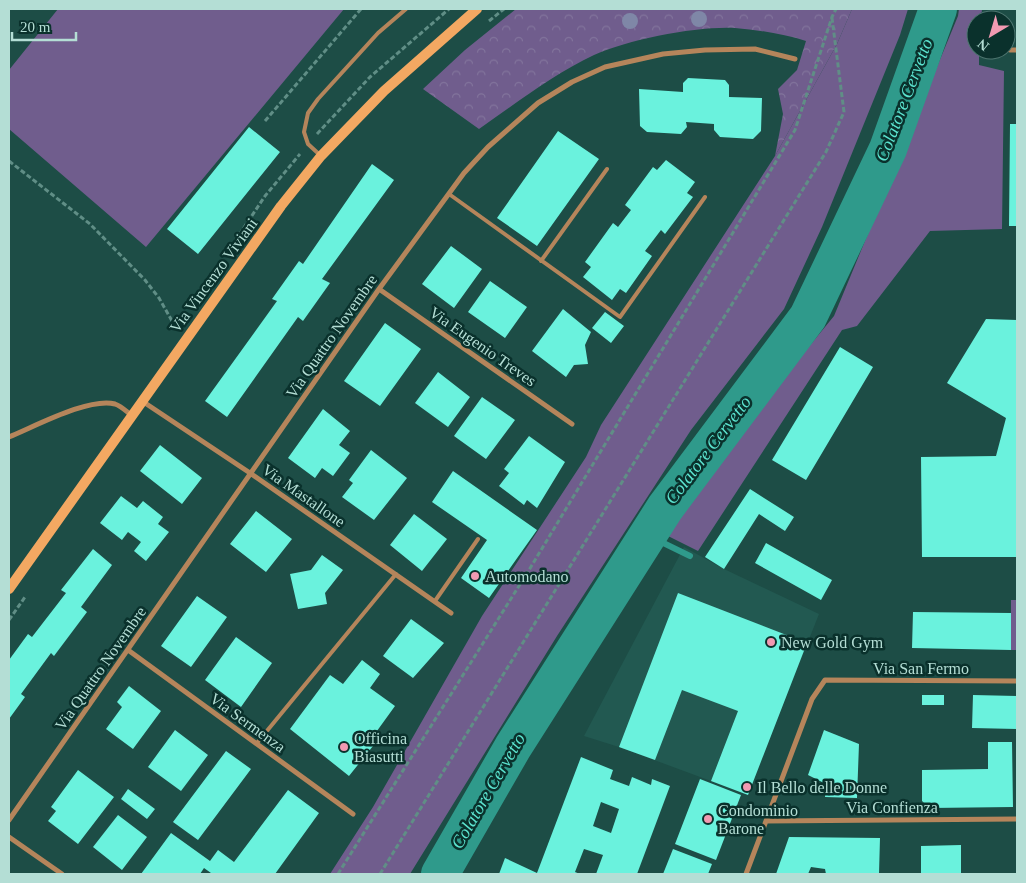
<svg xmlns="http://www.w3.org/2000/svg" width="1026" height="883" font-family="Georgia,serif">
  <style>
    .built { fill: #225951 }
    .grass { fill: #705d8d }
    .park { fill: url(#park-crowns) }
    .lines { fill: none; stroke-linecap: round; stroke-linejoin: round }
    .stream { stroke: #2f9a8b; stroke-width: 6 }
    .river { stroke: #2f9a8b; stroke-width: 38 }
    .building { fill: #6af2dd; fill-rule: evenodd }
    .path { stroke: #608e86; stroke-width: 3; stroke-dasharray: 5 2.5; stroke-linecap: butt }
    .lane { stroke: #b5855b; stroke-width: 4 }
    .street { stroke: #b5855b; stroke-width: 5 }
    .secondary { stroke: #f3a862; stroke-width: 10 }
    .tree { fill: #7f87a7 }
    .poi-dot { fill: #f19ab2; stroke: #0a312c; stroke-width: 2 }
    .labels { text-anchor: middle; stroke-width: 5; stroke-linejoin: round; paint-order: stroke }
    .street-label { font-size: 16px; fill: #b4ded5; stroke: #0a312c }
    .poi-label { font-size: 16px; fill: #b4ded5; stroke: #0a312c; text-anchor: start }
    .water-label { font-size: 18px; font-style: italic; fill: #5ce4d0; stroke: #0a312c }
  </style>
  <defs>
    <pattern id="park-crowns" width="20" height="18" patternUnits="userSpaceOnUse" patternTransform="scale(1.25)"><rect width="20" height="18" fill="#705d8d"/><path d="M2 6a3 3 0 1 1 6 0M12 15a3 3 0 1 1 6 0" fill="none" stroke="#82749c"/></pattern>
  </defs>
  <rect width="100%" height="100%" fill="#1d4d46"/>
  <path class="built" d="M684,547L724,569L819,614L775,725L738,711L711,781L619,747L584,736Z"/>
  <path class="grass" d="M58,9H344L146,247L9,129V70Z
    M852,9H908L900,35L822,227L784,309L691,430L557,636L410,874H330L373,807L482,616L586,457L601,425L775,156L837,44Z
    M959,9H982L981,20H976V50H979V65L1004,71L1002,229L930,231L857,326L842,330L698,551L658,531L834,316L958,16Z
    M1011,600H1017V650H1011Z"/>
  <path class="park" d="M516,9H852L837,44L775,156L783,114L778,89L797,70L806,41C784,34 759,30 735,28C697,26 630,39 594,55C554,74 516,103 479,129L423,89L465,50Z"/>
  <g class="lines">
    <path class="stream" d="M647,535L690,556"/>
    <path class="river" d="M440,874L513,747L665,508L808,317L888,149L938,9"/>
  </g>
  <path class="building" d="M688,78L725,80L729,85V97L762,98L761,131L753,139L720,137L714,130V124L686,122L687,127L681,134L647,132L640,126L639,89L683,92V83Z
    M1010,124H1017V226H1009Z
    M249,127L280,152L198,254L167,229Z
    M558,131L599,159L537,246L497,218Z
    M666,160L695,182L687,193L693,197L665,234L661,230L645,251L652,256L626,293L620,289L612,300L583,277L591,267L585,262L613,223L618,227L631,210L625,205L653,167L657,170Z
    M372,164L394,180L322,279L330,283L303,321L298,317L227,417L205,401L277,301L272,299L299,261L303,264Z
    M451,246L482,269L454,308L422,284Z
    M490,281L527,307L505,338L468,312Z
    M563,309L591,332L585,345L588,364L574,365L566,377L532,351Z
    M605,312L624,326L611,343L592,328Z
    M986,319L1017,320V557H922L921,457L996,456L1006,418L947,383Z
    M385,323L421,349L380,406L344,381Z
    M840,347L873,367L806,480L772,460Z
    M438,372L470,397L448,427L415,403Z
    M482,397L515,420L486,459L454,436Z
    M323,409L350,431L339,445L350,453L333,476L322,468L315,478L288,458Z
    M529,436L565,462L537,508L527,500L524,505L499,486L509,473L504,469Z
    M160,445L202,478L182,504L140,471Z
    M371,450L407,478L374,520L342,497L353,483L349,480Z
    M453,471L537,530L489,598L461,578L487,540L432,502Z
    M750,489L794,517L785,531L759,514L724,569L705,557Z
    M121,496L137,508L143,501L163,517L158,524L169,532L146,561L134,551L141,542L128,532L122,540L100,523Z
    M256,511L292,539L266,572L230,544Z
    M414,514L447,539L422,571L390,545Z
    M766,543L832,580L821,600L755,563Z
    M93,549L112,565L81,607L87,612L54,656L51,653L21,694L25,697L9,719V660L28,634L32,637L66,593L61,590Z
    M322,555L343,570L325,593L327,604L298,609L290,574L311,570Z
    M678,593L807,643L748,795L711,781L738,711L682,690L655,760L619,747Z
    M197,596L227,617L191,667L161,646Z
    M913,612L1011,613V650L912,648Z
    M411,619L444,643L413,678L383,656Z
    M236,637L272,663L241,707L205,680Z
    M362,660L380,674L370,688L395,706L369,742L373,746L349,776L290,729L330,675L343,684Z
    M129,686L161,711L133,749L106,729L122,707L117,702Z
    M922,695H944V705H922Z
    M973,695L1017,696V729L972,728Z
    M175,730L208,755L181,791L148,767Z
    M824,730L859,744L857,798L825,797L826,784L808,775Z
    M988,742H1012L1013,807L930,808L922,801V770L988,769Z
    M226,751L251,769L198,840L173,822Z
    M581,757L613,770L610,779L629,786L632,777L651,785L652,779L670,786L637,874H596L603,855L584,849L575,872L580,874H499L505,858L537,873ZM601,802L619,809L611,833L593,826Z
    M78,770L114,797L78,844L48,821L56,811L51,807Z
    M700,779L741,795L716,860L675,844Z
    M128,789L155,809L147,819L121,799Z
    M288,790L319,813L275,874H210L211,873L204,868L200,874H141L171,833L210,861L218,850L234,862Z
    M118,815L147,837L122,870L93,847Z
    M789,837L880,838L879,874H826L825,869L811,867L808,874H776Z
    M961,845V874H921V846Z
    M673,849L712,864L708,874H663Z"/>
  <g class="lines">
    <path class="path" d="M489,21L504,9
      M265,121L361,9
      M317,134L370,77L449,9
      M9,161L90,224L145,280L159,298L176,328
      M231,247L265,196L300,154
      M9,620L25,597
      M338,874L529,570L795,130L832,17L836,9
      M380,874L826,152L844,112L832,18"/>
    <path class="lane" d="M321,156L308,144L304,132L308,113L318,99L378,33L406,9
      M449,194L620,317L705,197
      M541,261L607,169
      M435,601L478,539
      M257,743L396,574"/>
    <path class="street" d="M1010,50H1017
      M379,289L572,424
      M142,401L250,473L451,613
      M9,437C34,427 89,397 115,404C121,406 126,411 131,415
      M128,650L353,814
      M9,820L379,289L464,173L488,147L538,103L572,82L605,67L663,54L705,50L755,49L795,59
      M766,821L1017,819
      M9,837L62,874
      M746,874L812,699L825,680L1017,681"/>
    <path class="secondary" d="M9,589L281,206L321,156L384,91L477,9"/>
  </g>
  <g class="tree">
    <circle cx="699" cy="19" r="8"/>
    <circle cx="630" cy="21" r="8"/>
  </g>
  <g class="poi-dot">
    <circle cx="475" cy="576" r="5"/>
    <circle cx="771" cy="642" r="5"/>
    <circle cx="344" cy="747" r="5"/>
    <circle cx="747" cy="787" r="5"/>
    <circle cx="708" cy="819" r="5"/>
  </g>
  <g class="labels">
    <g class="street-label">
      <text transform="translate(213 275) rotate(-54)" y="6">Via Vincenzo Viviani</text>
      <text transform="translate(331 336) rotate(-55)" y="6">Via Quattro Novembre</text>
      <text transform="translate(483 346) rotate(35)" y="6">Via Eugenio Treves</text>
      <text transform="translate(304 495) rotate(35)" y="6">Via Mastallone</text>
      <text transform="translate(100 668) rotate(-55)" y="6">Via Quattro Novembre</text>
      <text x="921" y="674">Via San Fermo</text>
      <text transform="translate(248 722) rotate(36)" y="6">Via Sermenza</text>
      <text x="892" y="813">Via Confienza</text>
    </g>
    <g class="poi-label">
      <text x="485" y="582">Automodano</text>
      <text x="781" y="648">New Gold Gym</text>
      <text x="354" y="744">Officina<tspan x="354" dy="18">Biasutti</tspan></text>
      <text x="757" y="793">Il Bello delle Donne</text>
      <text x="718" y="816">Condominio<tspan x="718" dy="18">Barone</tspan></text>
    </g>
    <g class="water-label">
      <text transform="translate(904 100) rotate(-69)" y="6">Colatore Cervetto</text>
      <text transform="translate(708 450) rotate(-53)" y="6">Colatore Cervetto</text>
      <text transform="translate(488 791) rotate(-60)" y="6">Colatore Cervetto</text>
    </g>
  </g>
  <rect width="1026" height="883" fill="none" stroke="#b4ded5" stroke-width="20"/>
  <g transform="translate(991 35) rotate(218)"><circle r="24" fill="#0a312c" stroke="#4e7670"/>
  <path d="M0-4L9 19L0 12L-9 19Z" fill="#f19ab2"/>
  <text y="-8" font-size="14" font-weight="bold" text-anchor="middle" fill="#b4ded5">N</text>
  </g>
  <path d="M12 32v8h64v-8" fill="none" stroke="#b4ded5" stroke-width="2.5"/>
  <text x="20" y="32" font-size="15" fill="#b4ded5" stroke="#0a312c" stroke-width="4" paint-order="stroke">20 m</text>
</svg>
